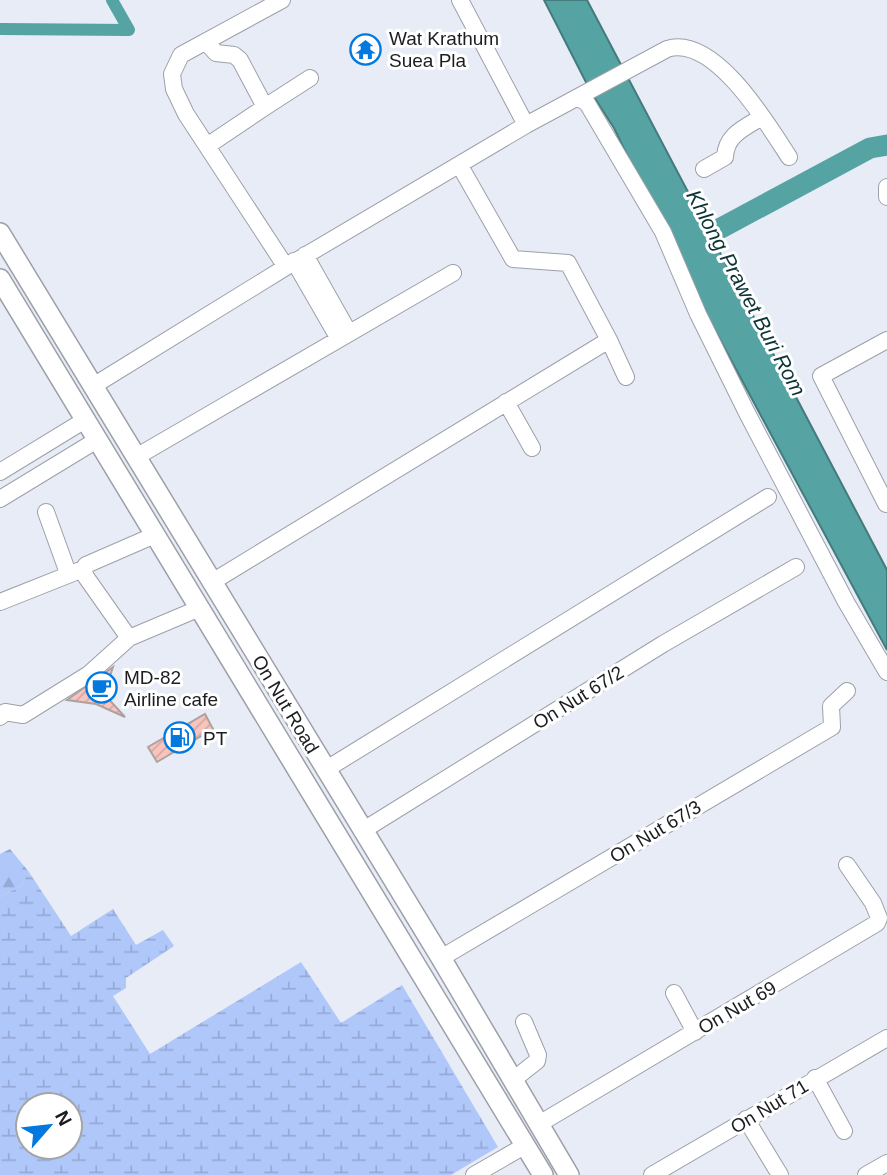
<svg xmlns="http://www.w3.org/2000/svg" width="887" height="1175" font-family="Helvetica,sans-serif">
  <style>
    .forest { fill: url(#forest-firs) }
    .wetland { fill: url(#wetland-marsh); fill-rule: evenodd }
    .water { fill: #55a3a3; stroke: #447b7c; stroke-width: 2 }
    .lines { fill: none; stroke-linecap: round; stroke-linejoin: round }
    .canal { stroke: #55a3a3; stroke-width: 12 }
    .river { stroke: #55a3a3; stroke-width: 21 }
    .building { fill: url(#building-hatch); stroke: #aea2a1; stroke-width: 2 }
    .minor-casing { stroke: #9ca0a9; stroke-width: 18 }
    .major-casing { stroke: #9ca0a9; stroke-width: 22 }
    .minor { stroke: #fff; stroke-width: 16 }
    .major { stroke: #fff; stroke-width: 19 }
    .labels { text-anchor: middle; stroke-width: 6; stroke-linejoin: round; paint-order: stroke }
    .poi-label { font-size: 19px; fill: #1c1d21; stroke: #fff; text-anchor: start }
    .street-label { font-size: 19px; fill: #1c1d21; stroke: #fff }
    .water-label { font-size: 21px; font-style: italic; fill: #0d3434; stroke: #fff }
  </style>
  <defs>
    <pattern id="forest-firs" width="22" height="20" patternUnits="userSpaceOnUse" patternTransform="scale(1.75)"><rect width="22" height="20" fill="#b0c7fa"/><path d="M5 1l3.5 6h-7zM16 11l3.5 6h-7z" fill="#97aad6"/></pattern>
    <pattern id="wetland-marsh" width="20" height="14" patternUnits="userSpaceOnUse" patternTransform="scale(1.75)"><rect width="20" height="14" fill="#b0c7fa"/><path d="M1 5h8M5 5V1M11 12h8M15 12V8" fill="none" stroke="#97aad6"/></pattern>
    <pattern id="building-hatch" width="6" height="6" patternUnits="userSpaceOnUse" patternTransform="scale(1.75)"><rect width="6" height="6" fill="#f9c4bd"/><path d="M-1 1l2-2M0 6l6-6M5 7l2-2" fill="none" stroke="#d5a8a2"/></pattern>
  </defs>
  <rect width="100%" height="100%" fill="#e7ecf6"/>
  <path class="forest" d="M10,849L29,872L21,886L0,897V854Z"/>
  <path class="wetland" d="M29,872L71,936L113,909L136,945L163,930L174,946L126,978V988L113,996L150,1054L301,962L341,1023L402,985L498,1147L451,1175H0V897L21,886ZM28,1105H70V1147H28Z"/>
  <path class="water" d="M544,0H587L887,570V650L681,267L614,128L592,94Z"/>
  <g class="lines">
    <path class="canal" d="M0,29L129,30L112,0"/>
    <path class="river" d="M695,242L870,148L887,145"/>
  </g>
  <path class="building" d="M113,667L104,694L125,717L96,704L67,700Z
    M205,714L213,729L157,762L148,747Z"/>
  <g class="lines">
    <defs>
      <path id="minor" d="M282,0L181,55L172,74L174,89L186,114L286,267
        M460,0L526,125
        M206,42L216,53L234,55L240,60L265,107L207,146
        M578,98L587,103L663,232L698,314L747,413L846,602L887,672
        M265,107L310,78
        M704,169L725,157C726,135 744,128 762,117
        M887,187V197
        M305,255L349,333
        M294,261L339,339
        M609,340L626,377
        M93,386L286,267L526,125L667,49C714,34 767,123 789,157
        M506,402L532,448
        M136,457L453,273
        M0,472L85,420
        M0,499L97,440
        M886,504L821,376L887,340
        M46,512L68,573
        M155,535L86,565L83,569L86,577L129,638L200,608
        M212,582L609,340L568,263L513,259L460,166
        M0,602L83,569
        M0,717L5,712L23,715L89,674L129,638
        M325,770L768,497
        M362,831L663,644L796,567
        M441,958L832,727L831,706L847,691
        M674,993L695,1032
        M815,1078L844,1131
        M513,1080L537,1061L538,1055L524,1022
        M746,1119L780,1175
        M539,1124L877,923L879,918L873,903L847,865
        M474,1175L526,1145
        M652,1175L887,1038
        M866,1175L887,1163"/>
      <path id="major" d="M0,233L441,958L569,1175
        M0,279L543,1175"/>
    </defs>
    <use href="#minor" class="minor-casing"/>
    <use href="#major" class="major-casing"/>
    <use href="#minor" class="minor"/>
    <use href="#major" class="major"/>
  </g>
  <defs>
    <symbol id="temple-ring" viewBox="-11 -11 22 22"><circle r="9.5" fill="#fff" stroke="#0379e0" stroke-width="1.5"/><path d="M0-6L5-2H3V0L6.5 2.5H4V6H1.5V3h-3V6H-4V2.5H-6.5L-3 0V-2H-5Z" fill="#0379e0"/></symbol>
    <symbol id="cafe-ring" viewBox="-11 -11 22 22"><circle r="9.5" fill="#fff" stroke="#0379e0" stroke-width="1.5"/><path d="M-5.5-4.5H6V0H3Q3 3.5 0 3.5H-2.5Q-5.5 3.5-5.5 0ZM3-3.2v2h1.7v-2ZM-6 4.5H4V6H-6Z" fill="#0379e0"/></symbol>
    <symbol id="fuel-ring" viewBox="-11 -11 22 22"><circle r="9.5" fill="#fff" stroke="#0379e0" stroke-width="1.5"/><path d="M-5.5-6h7V0h2V4h1.3V-2.5L3-4.5l.8-.8L6-3V5H2.5V1h-1V6h-7ZM-4.2-4.7v3.2H.2V-4.7Z" fill="#0379e0"/></symbol>
  </defs>
  <g fill-rule="evenodd">
    <use href="#temple-ring" x="348" y="32" width="35" height="35"/>
    <use href="#cafe-ring" x="84" y="670" width="35" height="35"/>
    <use href="#fuel-ring" x="162" y="720" width="35" height="35"/>
  </g>
  <g class="labels">
    <g class="poi-label">
      <text x="389" y="45">Wat Krathum<tspan x="389" dy="22">Suea Pla</tspan></text>
      <text x="124" y="684">MD-82<tspan x="124" dy="22">Airline cafe</tspan></text>
      <text x="203" y="745">PT</text>
    </g>
    <g class="street-label">
      <text transform="translate(578 697) rotate(-32)" y="7">On Nut 67/2</text>
      <text transform="translate(286 704) rotate(59)" y="7">On Nut Road</text>
      <text transform="translate(655 831) rotate(-31)" y="7">On Nut 67/3</text>
      <text transform="translate(737 1007) rotate(-30)" y="7">On Nut 69</text>
      <text transform="translate(769 1106) rotate(-31)" y="7">On Nut 71</text>
    </g>
    <g class="water-label">
      <text transform="translate(746 293) rotate(62)" y="7">Khlong Prawet Buri Rom</text>
    </g>
  </g>
  <g transform="translate(49 1126) rotate(62)"><circle r="33" fill="#ffffff" stroke="#a4a5a6" stroke-width="2"/>
  <path d="M0-5L12 26L0 18L-12 26Z" fill="#0379e0"/>
  <text y="-10" font-size="19" font-weight="bold" text-anchor="middle" fill="#1c1d21">N</text>
  </g>
</svg>
